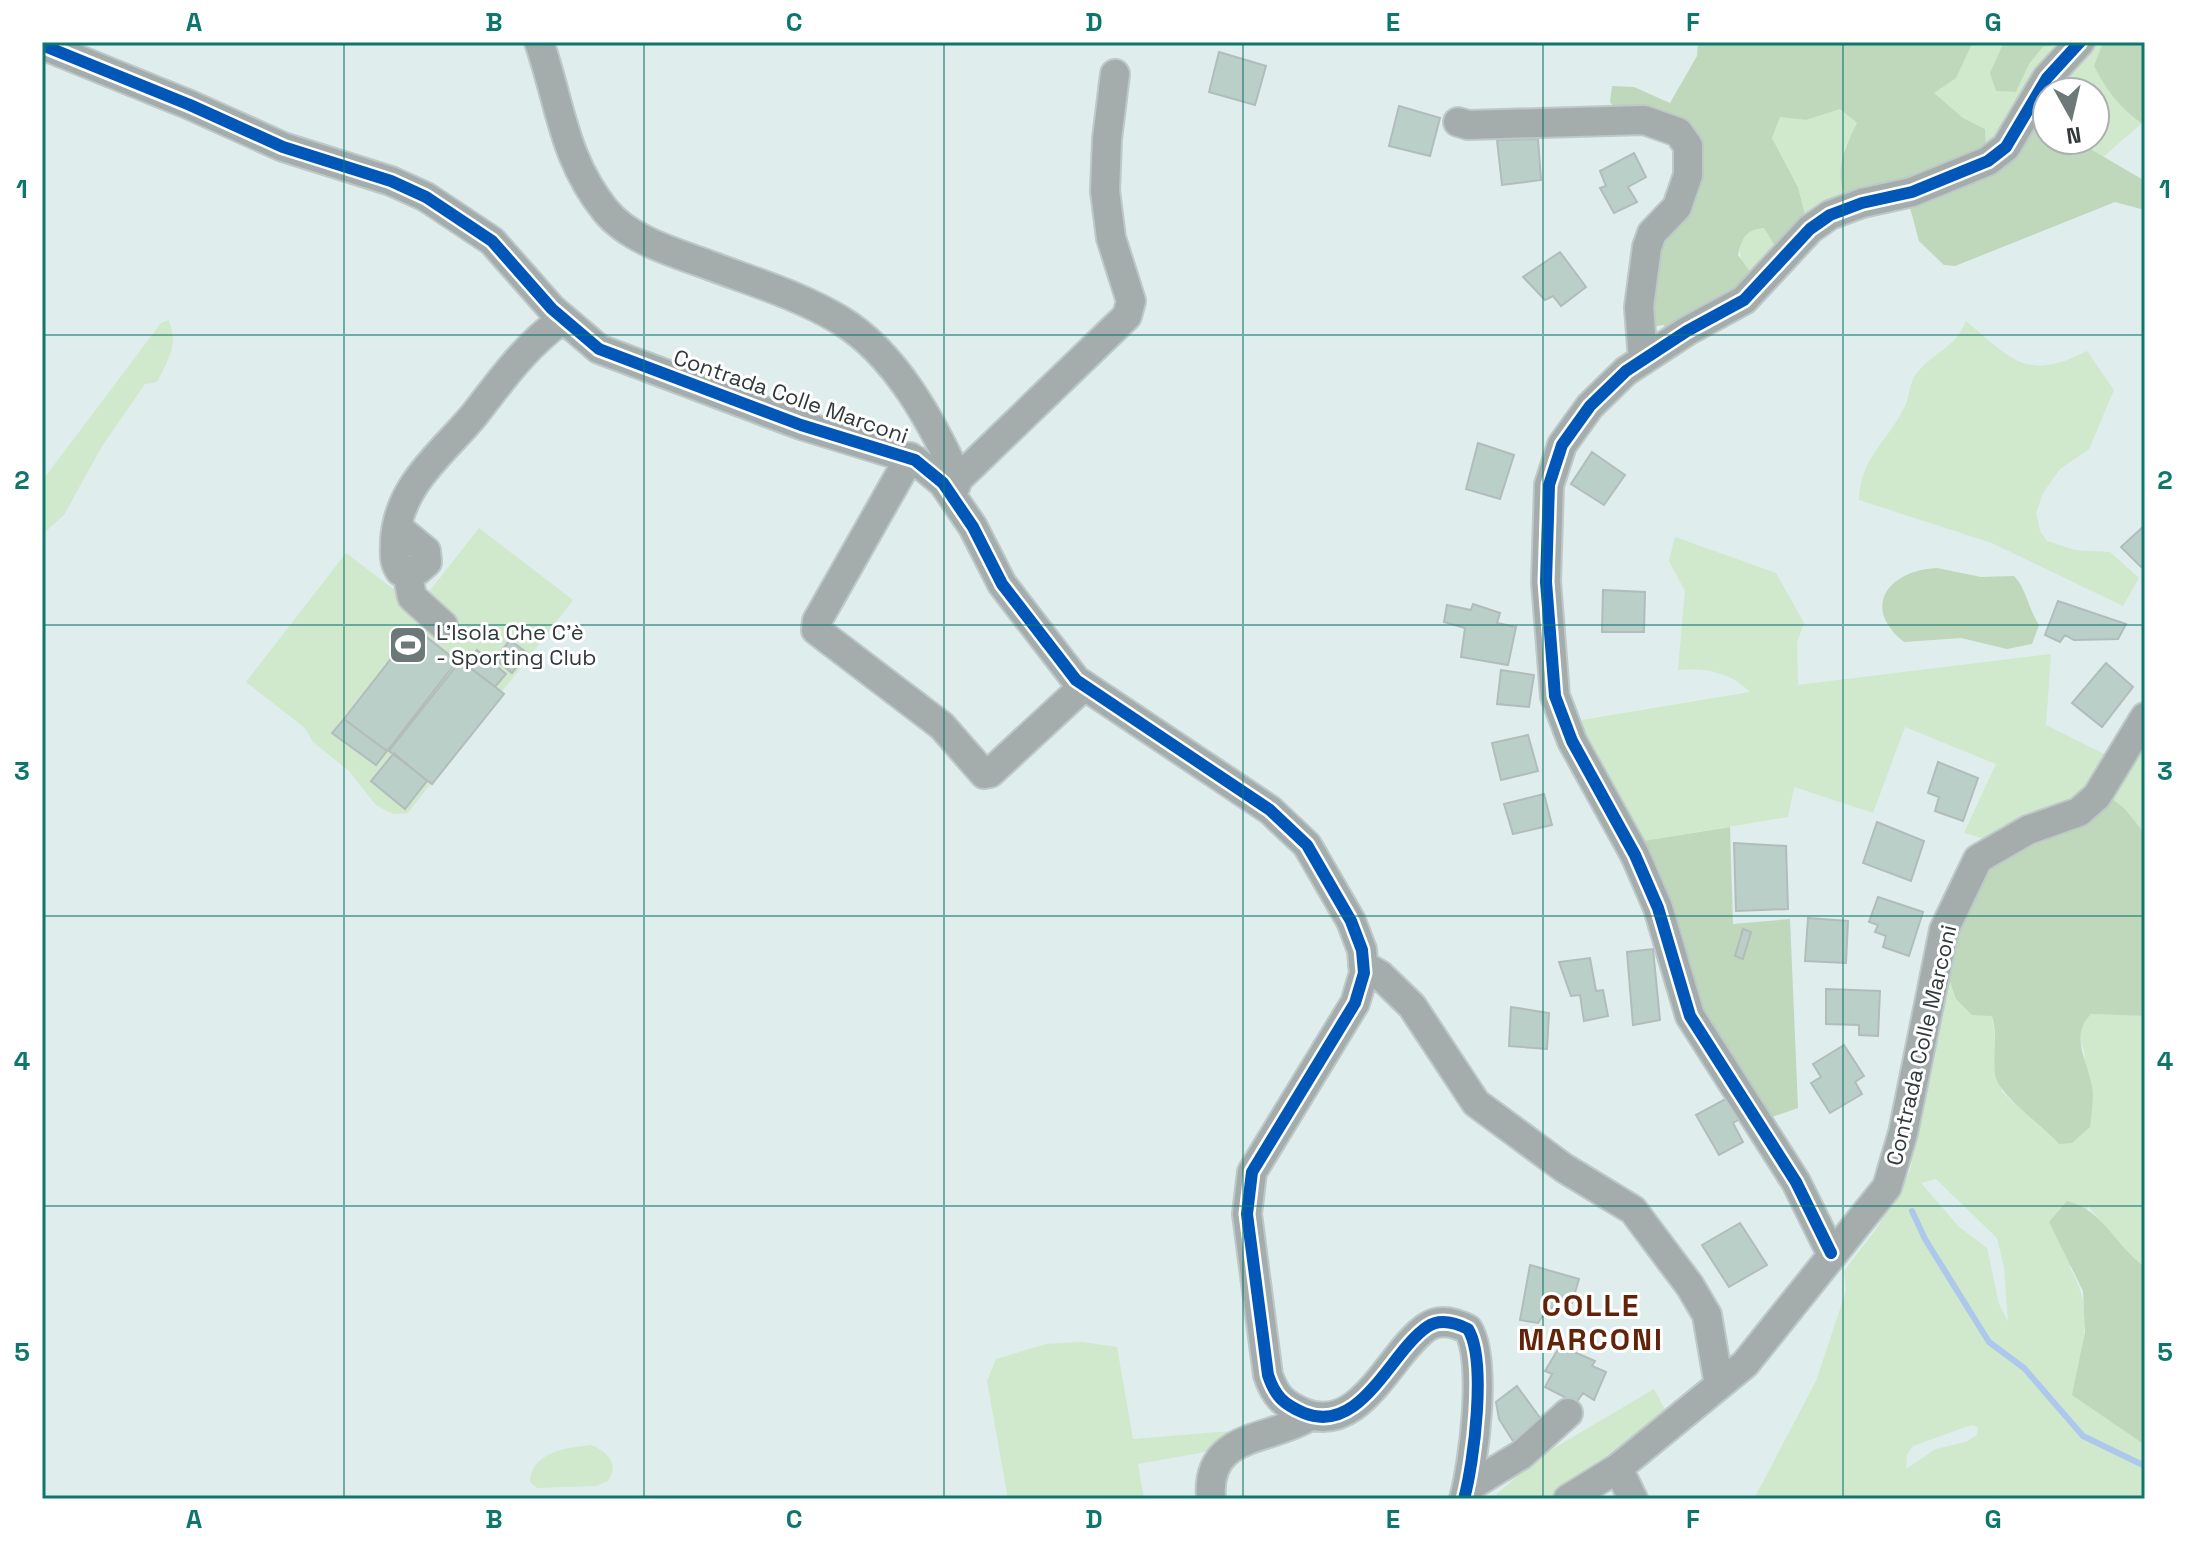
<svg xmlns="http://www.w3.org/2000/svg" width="2187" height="1541" font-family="'Space Grotesk',sans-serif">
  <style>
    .green { fill: #d0e8cb; fill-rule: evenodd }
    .forest { fill: #bfd7ba }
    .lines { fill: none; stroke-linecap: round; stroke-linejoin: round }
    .stream { stroke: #adc8ec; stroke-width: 6 }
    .building { fill: #bbcfc9; stroke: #b2bcba; stroke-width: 2 }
    .minor-casing { stroke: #bdc8c8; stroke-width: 32 }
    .minor { stroke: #a5acac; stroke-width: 28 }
    .cycleway-casing { stroke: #fff; stroke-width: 17 }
    .cycleway { stroke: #0057b8; stroke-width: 12 }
    .grid { fill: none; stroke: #0f766e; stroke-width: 2; stroke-opacity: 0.55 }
    .labels { text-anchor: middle; stroke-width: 6; stroke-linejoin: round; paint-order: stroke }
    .street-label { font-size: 22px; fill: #303a3a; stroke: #fff }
    .poi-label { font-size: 22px; fill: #303a3a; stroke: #fff; text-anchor: start }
    .district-label { font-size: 30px; font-weight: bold; letter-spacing: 2px; fill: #632308; stroke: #fff }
    .neatline { fill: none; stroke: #0f766e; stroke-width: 3 }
    .grid-label { font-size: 26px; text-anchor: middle; font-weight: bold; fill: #0f766e }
  </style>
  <rect width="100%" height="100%" fill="#dfeded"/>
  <path class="green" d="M1973,42H2004L1991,73L1996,91L2016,92L2029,64L2043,47L2070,42L1986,152L1985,129L1963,118L1933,93L1956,77Z
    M2094,42H2103L2094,66C2107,90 2120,108 2142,123L2102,158L2075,140H2095V92H2050Z
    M1840,109L1857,123L1844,150L1846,198L1807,223L1798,186L1772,138L1780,117L1806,120Z
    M1765,228L1780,254L1752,285C1741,261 1726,233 1765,228Z
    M168,320C180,342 167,362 157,382L145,384L102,446L64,515L44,533L42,481L161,323Z
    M1966,321C2012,360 2027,382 2087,351L2114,390L2089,449L2060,469L2043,493L2036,513L2040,531L2047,541L2075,550L2110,552L2139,578L2123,606L1992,543L1859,500C1860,459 1887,442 1904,408C1910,398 1909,383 1916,374C1933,352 1956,348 1966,321Z
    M479,528L573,600L408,813L393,814L376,805L349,771L313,742L305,728L246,682L346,553L417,607Z
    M1675,537L1776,573L1804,623L1797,642L1798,685L2051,654L2046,725L2112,758L2088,794L1992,841L1964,833L1996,764L1905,727L1873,813L1794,787L1788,817L1631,843L1570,722L1750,692C1732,673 1705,667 1678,670L1685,591L1669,561Z
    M2145,748V834L2125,809L2109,796L2138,751Z
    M1947,973L1992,1016L2002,1092L2059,1144C2067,1118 2080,1092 2084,1065C2089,1042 2067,1038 2091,1014L2145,1016V1267L2134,1259L2088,1206L2070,1268C2089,1301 2086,1325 2080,1361L2114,1422L2145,1445V1499H1754L1816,1381L1846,1291L1844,1271L1877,1228L1910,1171ZM1936,1179L1997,1238L2004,1267L2008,1322L1999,1304L1987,1248L1959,1227L1921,1183ZM1971,1425L1978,1427L1977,1435L1966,1442L1936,1449L1906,1469L1907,1454L1913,1446Z
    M1082,1342L1117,1347L1133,1439L1256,1429L1211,1451L1138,1464L1144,1499H1008L987,1381L996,1359L1046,1344Z
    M1654,1389L1669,1417L1554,1499H1491L1539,1457Z
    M591,1445C607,1451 620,1465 608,1481L596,1486L537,1488L530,1482C531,1452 566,1448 591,1445Z"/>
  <path class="forest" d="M1698,42H1973L1956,78L1934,93L1963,118L1985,129L1986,152L1938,175L1846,198C1834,171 1844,149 1857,123L1840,109L1806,120L1780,117L1772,138L1798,187L1807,223L1780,254L1764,228C1746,230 1742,237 1738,255L1751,273L1752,285L1676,333L1663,325L1634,330L1635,294L1694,153L1620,115L1610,102L1612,86L1634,87L1670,103L1697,56Z
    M2004,42H2070L2043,47L2029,64L2016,92L1996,91L1990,73Z
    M2103,42H2145V125C2121,110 2107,91 2094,66Z
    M2032,123L2047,127V140H2075L2145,181V210L2115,202L1955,266L1944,265L1919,241L1909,204Z
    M1937,568L1981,577L2014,576C2026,588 2028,608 2039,625L2032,644L2007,649L1961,638L1904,642C1860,607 1889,570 1937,568Z
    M2109,796L2125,809L2145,834V1016L2091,1014C2067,1038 2091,1064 2093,1094C2093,1104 2091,1116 2090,1127L2072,1143L2059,1144C2044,1127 1997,1094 1995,1074C1993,1054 1998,1037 1992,1016L1972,1015L1956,999L1947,973L1952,940L1979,878L2013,847Z
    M1730,827L1733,924L1790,919L1798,1108L1772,1117L1729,1049L1718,1057L1631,843Z
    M2067,1201C2105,1211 2114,1245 2145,1267V1445L2072,1395L2085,1332L2083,1291L2049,1222Z"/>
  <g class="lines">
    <path class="stream" d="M1912,1211L1925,1239L1989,1342L2024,1368L2083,1436L2145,1466"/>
  </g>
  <path class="building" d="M1219,52L1266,66L1255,105L1209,92Z
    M1399,106L1440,118L1430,156L1389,146Z
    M1538,139L1541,180L1502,185L1497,140Z
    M1634,153L1646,177L1628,187L1637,202L1614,213L1600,188L1606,186L1600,171Z
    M1560,252L1586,287L1561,306L1553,296L1545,300L1523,277Z
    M1478,443L1514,455L1500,499L1466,489Z
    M1592,452L1625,475L1604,505L1571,484Z
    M2145,525V566L2141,567L2121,547Z
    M1603,590L1645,592L1644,632H1602Z
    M2058,601L2126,624L2118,639L2074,640L2065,635L2060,642L2045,635Z
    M1473,604L1500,613L1497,623L1516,627L1508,665L1461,657L1465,628L1444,622L1447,605L1471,610Z
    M415,628L457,661L387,751L344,719Z
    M510,640L527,653L512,673L495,659Z
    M477,650L506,674L495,687L465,664Z
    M461,660L504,694L432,784L389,751Z
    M2106,663L2133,687L2102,727L2072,703Z
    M1501,670L1534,675L1529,707L1497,704Z
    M344,719L387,751L376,765L332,733Z
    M1528,735L1538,771L1501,780L1492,743Z
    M394,753L427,781L405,809L371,781Z
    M1938,762L1978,778L1963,821L1935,811L1939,797L1928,793Z
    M1544,794L1552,825L1513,834L1504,804Z
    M1877,822L1924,841L1911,881L1863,863Z
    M1734,843L1786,846L1788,909L1736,911Z
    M1878,897L1923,912L1909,956L1883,947L1886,936L1875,932L1878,925L1869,922Z
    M1808,918L1848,921L1846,963L1805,961Z
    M1743,929L1751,932L1743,959L1735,956Z
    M1653,949L1660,1020L1633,1025L1627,952Z
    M1590,958L1596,991L1603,990L1608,1016L1584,1021L1580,995L1571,996L1559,962Z
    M1826,989L1880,991L1878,1036L1859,1035V1025L1826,1024Z
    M1511,1007L1549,1013L1547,1049L1509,1046Z
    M1844,1045L1864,1076L1855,1082L1862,1094L1830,1113L1811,1083L1821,1077L1813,1064Z
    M1731,1096L1743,1117L1733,1123L1743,1142L1719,1155L1696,1115Z
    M1740,1223L1767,1265L1729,1287L1702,1245Z
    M1530,1265L1579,1279L1572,1303L1563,1302L1546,1311L1538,1323L1520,1320Z
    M1560,1346L1595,1361L1592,1366L1606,1372L1594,1400L1583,1393L1576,1403L1545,1387L1552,1374L1545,1371Z
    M1517,1386L1543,1422L1513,1441L1499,1419L1496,1402Z"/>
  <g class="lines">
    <defs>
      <path id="minor" d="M539,42C560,102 563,158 605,210C628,239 672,252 706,264C750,281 799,295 840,320C896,354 932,422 958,479L952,496
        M42,45L190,105L283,147L391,181L426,197L492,241L552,309L599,349L801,425L915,460L943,483L973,527L1002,584L1076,680L1270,810L1307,845L1351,921L1362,950L1364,973L1355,1003L1252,1172L1247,1214L1268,1375C1275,1396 1283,1404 1304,1413C1361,1436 1390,1352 1427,1327C1440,1318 1456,1323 1468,1329C1487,1360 1474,1462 1464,1499
        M1458,122L1468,125L1644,120L1678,132L1688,146V175L1677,207L1652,233L1647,247L1639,307L1643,360
        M910,457L817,621L816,630L942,726L984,774L990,773L1084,686
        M958,479L1127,316L1131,301L1111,238L1105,191L1107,139L1115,74
        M397,527L426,551L427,562L418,570L400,571C393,561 395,552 395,541C398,485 442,454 475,414C502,379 526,345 563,319
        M407,572L412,597L443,625
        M1363,965L1380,975L1412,1006L1476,1103L1564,1168L1633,1210L1690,1286L1707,1315L1719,1385
        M1831,1253L1796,1182L1690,1016L1658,908L1635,855L1572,741L1555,696L1546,582L1549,485L1562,445L1590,406L1626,371L1687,331L1744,300L1810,229L1830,215L1862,203L1912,192L1988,161L2006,147L2047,78L2080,42
        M1618,1468L1633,1499
        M1467,1488L1521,1455L1568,1413
        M1211,1499C1205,1432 1269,1442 1310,1416
        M1568,1499L1618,1468L1745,1364L1887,1187L1903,1133L1944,930L1978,859L2028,830L2079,812L2097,796L2145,717"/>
    </defs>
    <use href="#minor" class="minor-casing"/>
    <use href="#minor" class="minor"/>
    <defs>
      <path id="cycleway" d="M42,45L190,105L283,147L391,181L426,197L492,241L552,309L599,349L801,425L915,460L943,483L973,527L1002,584L1076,680L1270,810L1307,845L1351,921L1362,950L1364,973L1355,1003L1252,1172L1247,1214L1268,1375C1275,1396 1283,1404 1304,1413C1361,1436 1390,1352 1427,1327C1440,1318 1456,1323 1468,1329C1487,1360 1474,1462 1464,1499
        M1831,1253L1796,1182L1690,1016L1658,908L1635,855L1572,741L1555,696L1546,582L1549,485L1562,445L1590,406L1626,371L1687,331L1744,300L1810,229L1830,215L1862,203L1912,192L1988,161L2006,147L2047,78L2080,42"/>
    </defs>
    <use href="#cycleway" class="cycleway-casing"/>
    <use href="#cycleway" class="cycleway"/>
  </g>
  <path class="grid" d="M344,42V1499M644,42V1499M944,42V1499M1243,42V1499M1543,42V1499M1843,42V1499M42,335H2145M42,625H2145M42,916H2145M42,1206H2145"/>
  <defs>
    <symbol id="stadium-square" viewBox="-11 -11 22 22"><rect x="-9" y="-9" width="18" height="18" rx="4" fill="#6d7979" stroke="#fff"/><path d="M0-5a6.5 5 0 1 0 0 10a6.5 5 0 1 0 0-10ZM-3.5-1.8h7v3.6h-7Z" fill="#fff"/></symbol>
  </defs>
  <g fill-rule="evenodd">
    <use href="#stadium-square" x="386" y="623" width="44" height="44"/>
  </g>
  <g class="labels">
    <g class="street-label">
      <text transform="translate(791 396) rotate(19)" y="8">Contrada Colle Marconi</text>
      <text transform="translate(1921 1045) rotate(-77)" y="8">Contrada Colle Marconi</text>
    </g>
    <g class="poi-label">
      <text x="436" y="640">L'Isola Che C'è<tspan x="436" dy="25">- Sporting Club</tspan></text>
    </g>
    <g class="district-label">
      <text x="1591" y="1316">COLLE<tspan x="1591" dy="34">MARCONI</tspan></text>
    </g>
  </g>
  <rect width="2187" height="1541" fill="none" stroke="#ffffff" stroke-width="88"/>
  <g transform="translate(2071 116) rotate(172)"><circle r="38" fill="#ffffff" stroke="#acb0b0" stroke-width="2"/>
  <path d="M0-6L14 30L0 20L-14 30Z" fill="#6d7979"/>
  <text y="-12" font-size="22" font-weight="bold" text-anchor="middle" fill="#303a3a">N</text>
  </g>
  <rect x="44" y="44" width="2099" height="1453" class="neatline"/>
  <g class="grid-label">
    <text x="194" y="31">A</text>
    <text x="494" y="31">B</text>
    <text x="794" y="31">C</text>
    <text x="1094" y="31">D</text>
    <text x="1393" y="31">E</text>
    <text x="1693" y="31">F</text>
    <text x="1993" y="31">G</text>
    <text x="22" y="198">1</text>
    <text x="2165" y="198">1</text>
    <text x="22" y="489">2</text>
    <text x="2165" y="489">2</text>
    <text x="22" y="780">3</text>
    <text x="2165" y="780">3</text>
    <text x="22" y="1070">4</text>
    <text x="2165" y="1070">4</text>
    <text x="22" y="1361">5</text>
    <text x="2165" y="1361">5</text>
    <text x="194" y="1528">A</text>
    <text x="494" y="1528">B</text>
    <text x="794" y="1528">C</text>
    <text x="1094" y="1528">D</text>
    <text x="1393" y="1528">E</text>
    <text x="1693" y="1528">F</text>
    <text x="1993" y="1528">G</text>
  </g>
</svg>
